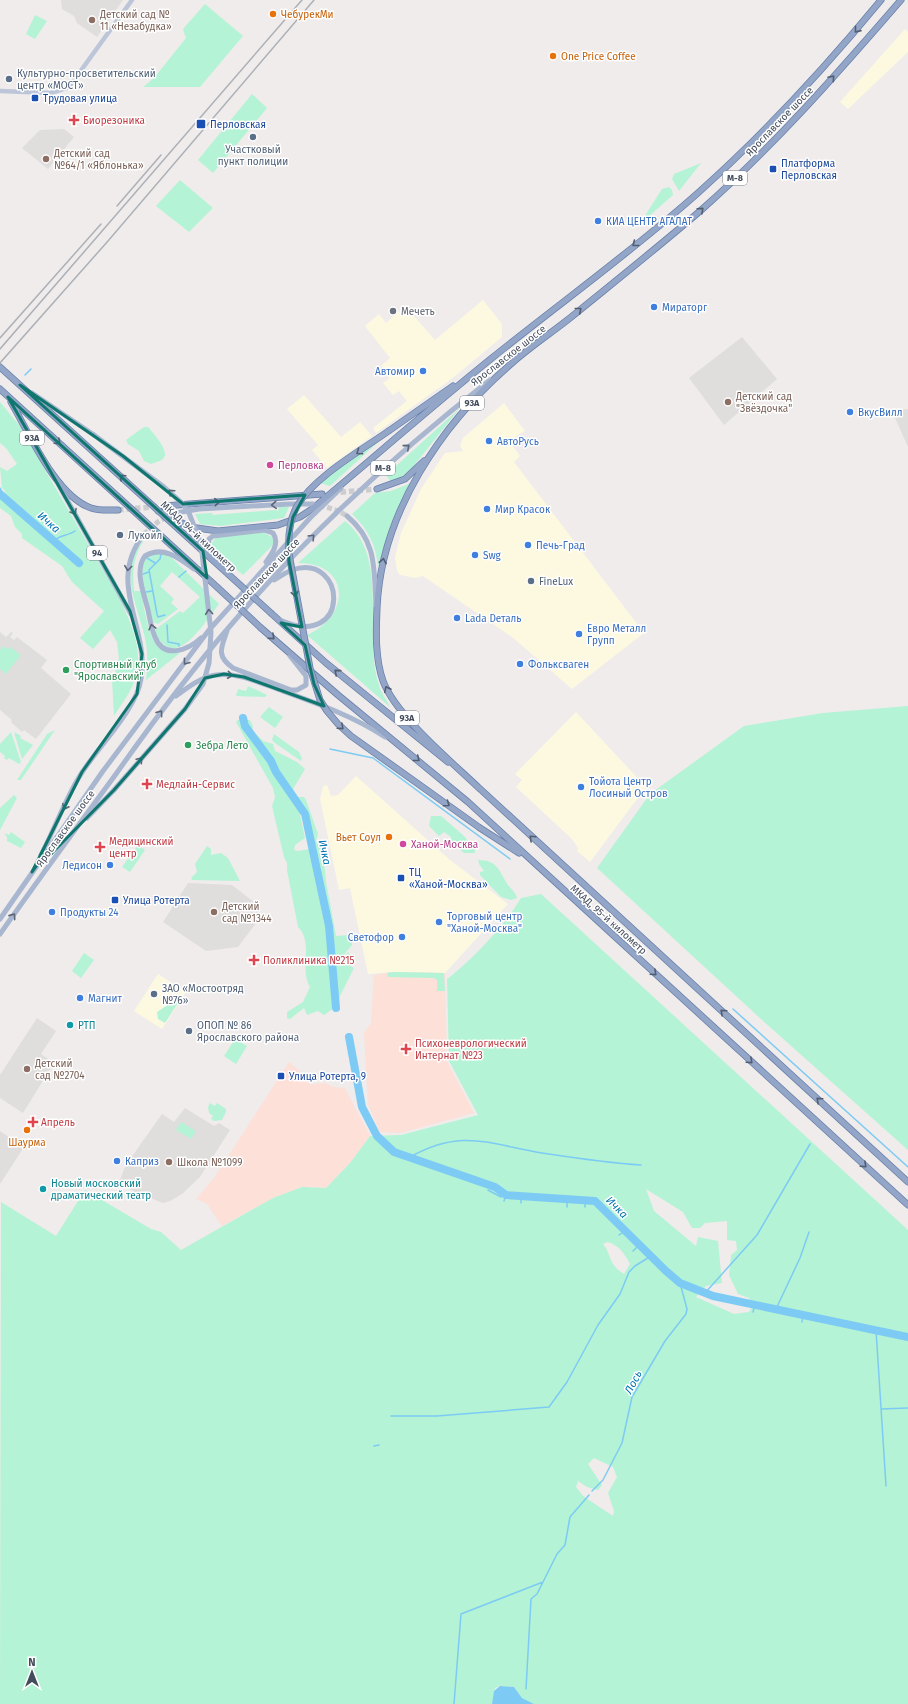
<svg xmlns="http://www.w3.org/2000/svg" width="908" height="1704" font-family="'Fira Sans',sans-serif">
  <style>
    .commercial { fill: #fdf9e1 }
    .education { fill: #e0dddd }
    .medical { fill: #fde0d8 }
    .green { fill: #b4f3d5; fill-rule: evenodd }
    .water { fill: #7dcbf4 }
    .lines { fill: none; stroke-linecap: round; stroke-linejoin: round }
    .stream { stroke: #7dcbf4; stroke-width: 1.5 }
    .river { stroke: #7dcbf4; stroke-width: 8 }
    .primary-tunnel { stroke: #cdccce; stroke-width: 5; stroke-dasharray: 5 2.5; stroke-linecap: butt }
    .trunk-tunnel { stroke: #cdccce; stroke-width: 5.5; stroke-dasharray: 5.5 3; stroke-linecap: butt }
    .trunk-casing { stroke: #6980ac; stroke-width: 7 }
    .secondary { stroke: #bcc6d8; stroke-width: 4.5 }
    .primary { stroke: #a8b6cf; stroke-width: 5 }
    .trunk { stroke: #93a6c8; stroke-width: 5.5 }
    .rail { stroke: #adb0b7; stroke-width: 1.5 }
    .trunk-bridge-casing { stroke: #6980ac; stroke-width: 7; stroke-linecap: butt }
    .primary-bridge { stroke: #a8b6cf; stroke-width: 5 }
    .trunk-bridge { stroke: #93a6c8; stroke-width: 5.5 }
    .oneway { stroke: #535e71 }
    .oneway2 { stroke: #5c6678 }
    .marked { fill: none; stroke: #0f766e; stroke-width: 3; stroke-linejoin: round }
    .food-dot { fill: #e8710a; stroke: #fff; stroke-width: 1.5 }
    .education-dot { fill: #8d6e63; stroke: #fff; stroke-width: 1.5 }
    .service-dot { fill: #5c6f8a; stroke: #fff; stroke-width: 1.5 }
    .transit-dot { fill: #1a4fb4; stroke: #fff; stroke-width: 1.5 }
    .health-dot { fill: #e0444e; stroke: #fff; stroke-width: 1.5 }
    .shop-dot { fill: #3f7fe0; stroke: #fff; stroke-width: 1.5 }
    .worship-dot { fill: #6b7280; stroke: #fff; stroke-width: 1.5 }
    .hotel-dot { fill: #d1479c; stroke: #fff; stroke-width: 1.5 }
    .leisure-dot { fill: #2e9e5b; stroke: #fff; stroke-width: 1.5 }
    .culture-dot { fill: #0f9aa8; stroke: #fff; stroke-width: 1.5 }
    .labels { text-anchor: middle; stroke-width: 3; stroke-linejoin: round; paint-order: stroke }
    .shield { fill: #fff; stroke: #7b828c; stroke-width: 1 }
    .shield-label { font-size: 9px; font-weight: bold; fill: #434c5b }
    .education-label { font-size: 10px; fill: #785e54; stroke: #fff; text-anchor: start }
    .food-label { font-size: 10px; fill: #c56008; stroke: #fff; text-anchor: start }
    .service-label { font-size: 10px; fill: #4e5e75; stroke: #fff; text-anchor: start }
    .transit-label { font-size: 10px; fill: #164399; stroke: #fff; text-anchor: start }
    .health-label { font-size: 10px; fill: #be3a42; stroke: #fff; text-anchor: start }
    .street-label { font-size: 10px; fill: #434c5b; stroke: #fff }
    .shop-label { font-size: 10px; fill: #366cbe; stroke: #fff; text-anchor: start }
    .worship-label { font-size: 10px; fill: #5b616d; stroke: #fff; text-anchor: start }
    .hotel-label { font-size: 10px; fill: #b23c85; stroke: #fff; text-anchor: start }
    .leisure-label { font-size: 10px; fill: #27864d; stroke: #fff; text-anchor: start }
    .culture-label { font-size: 10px; fill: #0d838f; stroke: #fff; text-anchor: start }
    .water-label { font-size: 11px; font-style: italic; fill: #0074b1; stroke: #fff }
  </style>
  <rect width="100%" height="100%" fill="#efeceb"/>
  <path class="commercial" d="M905,29L908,32V52L848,109L840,102Z
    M483,300L502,324V337L454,377L376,433L373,428L407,401L399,391L393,395L383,383L390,378L381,366L390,358L365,326L379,314L386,323L405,306L435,340Z
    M304,395L341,437L360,422L372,436L327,468L312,450L318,445L287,409Z
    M504,403L525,431L515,437L512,445L520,456L514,462L644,633L572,689L512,637L423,576L415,578L400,575L397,571L395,558L401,533L421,489L445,453L463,451L460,446L463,438Z
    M576,712L646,787L590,862L577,851L578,848L572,839L516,787L522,780L515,774Z
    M356,776L450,860L508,904L445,973L393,972L368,974L350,888L339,890L320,799L323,786L327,785L331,796L338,795Z
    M158,974L186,992L162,1029L134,1011Z"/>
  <path class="education" d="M61,0H123L97,37L77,23L74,16L62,9Z
    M64,129L74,137L48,169L22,148L40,130Z
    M742,337L777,379L724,425L689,378Z
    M908,409V447L892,411Z
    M0,632L6,637L11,632L13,633L10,637L14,640L17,637L47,660L41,668L71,694L36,739L24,730L22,732L11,722L12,720L0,710Z
    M188,883L232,885L259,906V919L238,947L206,951L163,922Z
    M37,1018L56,1031L41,1054L54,1063L23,1113L0,1098V1075Z
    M185,1108L214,1126L219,1123L230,1130L200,1177L182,1194L170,1201L163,1203L135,1192L119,1183L124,1169L133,1155L162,1114L174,1122Z
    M0,1131L24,1147L0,1184Z"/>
  <path class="medical" d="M393,972L445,973L447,1061L474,1113L400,1133L380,1132L368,1105L364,1033L371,1023L374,975Z
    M289,1062L300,1071L301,1076L310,1084L325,1083L334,1087L345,1088L370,1136L350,1163L326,1188L302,1187L273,1198L222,1226L207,1204L196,1199L214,1178Z"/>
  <path class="green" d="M205,4L243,36L200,87H143L154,78L186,38L183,29Z
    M35,15L47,21L35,39L26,34Z
    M252,94L267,108L213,173L198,160Z
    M701,163L679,191L672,179L674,174Z
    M180,180L213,208L189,232L156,206Z
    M669,187L672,190L673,195L639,225L662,189Z
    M0,402L19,425L121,601C131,624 143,650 136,675C133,690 122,703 114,716L112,679L116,674L114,664L119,659L117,642L110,630L93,649L80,638L104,611L72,582L62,566L22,538V534L15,527L11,516L0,508V497L4,496L5,491L2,488L0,467L7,471L17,464L6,448L0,443Z
    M460,408L412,468L403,476L391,482L386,475Z
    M144,427H148C154,434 166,447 165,456L162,460L151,464L144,461L139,451L128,444L126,440Z
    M389,432L330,486L320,483Z
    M411,483L393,519L378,567C376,545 368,529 352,514L375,493L391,491Z
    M279,507H289L284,518L220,526L200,524L195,514L213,513L212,515L275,510L278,511Z
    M345,521C391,558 362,635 379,685C381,693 387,700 390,707L307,635C351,616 351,563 298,563Z
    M263,532L272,537L274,542L272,546L243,575L212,548V543L216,537Z
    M147,536C134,553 132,569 134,591H141C144,606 148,641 161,649C167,653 173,653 180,653L146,680C148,664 148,649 144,634C135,598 117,567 147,536Z
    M162,553L171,557L219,604C204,623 175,674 155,632L156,629L180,611L183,613L200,597L172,572L160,586L174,599L171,603L178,609L158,624L153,622C149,607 134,566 149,555C152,553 158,553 162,553Z
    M3,646L8,649L10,647L21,655L6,674L0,669V650Z
    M248,686L267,695L265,697L236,696L238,689L246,691Z
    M908,706V1150L761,1019L597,868L650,794L744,726L823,713Z
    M269,707L283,717L275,728L260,717Z
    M238,720H241L299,810L305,838L295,845L294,850L298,851L310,849L327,926L334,1008L324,1015L318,1011L307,1015L304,1008L290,1019L287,1018V1012L303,1002L310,987C299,969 314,942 298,927L287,870V863L284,857L272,806L275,797L273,788L236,722Z
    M246,720H250L253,726L252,730L263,741L273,744L275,751L297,762L305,769L293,789L298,797H304L306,800L318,834L316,841L323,851L326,882L336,936L349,935L352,938V945L341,958V962L349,965L343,961V958L348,952L354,959L349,965L354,968L336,1004L330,925L307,814L277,770L272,759L247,726Z
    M55,730L21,780H17L47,734Z
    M11,732L21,762L19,764L9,758L7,760L4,758L5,756L0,752V744Z
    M14,732L21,736L20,738L33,745L22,759Z
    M274,734L299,752L302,758L301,761L275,743L272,740Z
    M14,795L17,798L0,830V808Z
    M431,816H441L464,836L475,850V853H464L452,842L448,843L451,837L444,832L439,836L429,826Z
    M11,832L25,842L21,848L7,841V837L4,833L9,835Z
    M138,845L145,850L130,872L122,867Z
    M207,846L211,849V855L221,853L228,858L240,881L192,880L191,878L197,872L195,864Z
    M478,860C498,860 499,871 508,885C511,889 516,893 517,898L511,900L501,897L480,875V872L484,871L479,864Z
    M541,894L908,1230V1704H534L522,1698L514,1687L500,1686L495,1688L492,1704H0L1,1202L56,1236L85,1190L151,1229L161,1232L181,1250L273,1198L302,1187L326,1188L350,1163L370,1136L401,1135L478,1115L449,1061L447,979C472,960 505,925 521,898ZM646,1189L683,1212L692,1228H700L705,1223L727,1221V1240L736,1241L737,1250L731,1255L729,1275L738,1294L749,1298L752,1307L749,1312L734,1314L696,1297L706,1286L722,1283L718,1241L698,1237L696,1246L654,1211ZM607,1242C618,1244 625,1254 630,1264L624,1274C607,1263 613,1257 603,1244ZM594,1458L613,1467L617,1477L608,1493L614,1511L613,1516L583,1496L576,1487L578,1481L587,1487L598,1490L602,1485L588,1464Z
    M84,953L94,960L81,978L72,971Z
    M393,972L444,973L445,991H437V980L434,978L388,977L387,973Z
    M178,998L180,1000L165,1023L158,1019L157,1012Z
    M235,1039L247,1046L236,1064L224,1056Z
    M210,1103L215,1106L217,1103L226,1109V1112L222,1120L214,1121L211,1119L213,1116L209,1113L208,1107Z
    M181,1122L196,1131L191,1139L176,1130Z"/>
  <path class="water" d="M500,1686L514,1687L522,1698L534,1704H492L494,1691Z"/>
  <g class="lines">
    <path class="stream" d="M25,375L31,369
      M0,488L4,496
      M54,541C59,535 68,536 75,531
      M161,554L160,559L149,570L157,614L158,617L165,615
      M147,558L155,563
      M143,574L149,572
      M179,577L186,571
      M146,592L152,591
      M167,625L168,642L179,644V646
      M330,749L373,758L510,859
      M733,1009L908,1167
      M410,1157C462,1128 488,1144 542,1153C575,1158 608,1163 641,1165
      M488,1190L501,1197
      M504,1201L506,1195
      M585,1201V1207
      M521,1203V1196
      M567,1207V1200
      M619,1235L625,1231
      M633,1251L639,1245
      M705,1293L757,1235L810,1144
      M776,1309L800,1258L809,1232
      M753,1312L755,1305
      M802,1322L803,1315
      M876,1330L886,1486
      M881,1409L908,1408
      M391,1416H437L549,1407L567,1382L598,1325L620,1294L629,1272L635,1266L651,1256
      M374,1446L379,1445
      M592,1491L603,1480L622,1443L632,1397L665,1341L686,1314L687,1309L680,1283
      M526,1689L531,1599L537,1594L557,1554L565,1545L570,1517L589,1495
      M454,1704L461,1614L543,1582"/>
    <path class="river" d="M0,494L79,563
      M243,718L245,726L271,761L276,772L305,814L329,926L336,1008
      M349,1037L362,1107L377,1136L394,1152L495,1187L506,1195L595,1201L666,1271L680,1283L713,1296L908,1337"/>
    <path class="primary-tunnel" d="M320,505L339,511L347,516
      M144,534L159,521L176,513"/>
    <path class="trunk-tunnel" d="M332,493L377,489
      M118,510L164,506"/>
    <defs>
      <path id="trunk" d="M0,367L228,574
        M0,389L217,587
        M11,402C29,433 56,496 91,508C99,511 110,510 118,510
        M390,430L453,386
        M377,489L405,479L424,461
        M164,506L322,494
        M158,511L190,527L218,531L278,525L300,517L312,509C372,459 431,407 492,358C560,303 633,251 699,192C765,133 825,68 881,0
        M272,614L326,663L448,762
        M261,628L338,695L468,802L908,1205
        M478,787L908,1182
        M480,789C452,762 396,716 383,681C375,658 376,632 377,608C381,513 441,424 512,363C530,347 551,333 570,318C613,283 657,248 699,212C773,147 837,74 901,0
        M480,828L519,853"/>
    </defs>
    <use href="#trunk" class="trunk-casing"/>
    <path class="secondary" d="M0,91L51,93L69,87L132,0"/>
    <path class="primary" d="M32,393L94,435
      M57,482L131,614
      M176,513L199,509L290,504H313
      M347,516C377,541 374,569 376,605
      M216,561L208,548L209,539L213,536L264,530L273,533C280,543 272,554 266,562
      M194,569C179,558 163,545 145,556C134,570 144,594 148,610C150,619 151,628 155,637C164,660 188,650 201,638
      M274,580C280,577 286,572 292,570C347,551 352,652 280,620
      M227,631C221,648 216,656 233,668L291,690H297L306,685V676L290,656
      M176,696C188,687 201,677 216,675C238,672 260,683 280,690C316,703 353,716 385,737
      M87,818L114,790
      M41,855C55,829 67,794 83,771C100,745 137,708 141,679C150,626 105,584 144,534
      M0,919L103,771L209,630L310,518L341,488
      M0,934C38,880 77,827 116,774C152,723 189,673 230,626C308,534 395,454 490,380"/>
    <use href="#trunk" class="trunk"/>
    <path class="rail" d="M117,206L161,155
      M0,338L101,224
      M0,349L302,0
      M0,363L108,241L314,0"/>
    <defs>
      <path id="trunk-bridge" d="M390,430C362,450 315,476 297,506C289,520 288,538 289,554L310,668L320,700L327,711L338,724L351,736L480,828
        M228,574L272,614
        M217,587L261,628"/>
    </defs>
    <use href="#trunk-bridge" class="trunk-bridge-casing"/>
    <path class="primary-bridge" d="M94,435L164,487L182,503L189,513L201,544L211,632L209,663L203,684L185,709L114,790"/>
    <use href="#trunk-bridge" class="trunk-bridge"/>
  </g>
  <defs><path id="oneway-chevron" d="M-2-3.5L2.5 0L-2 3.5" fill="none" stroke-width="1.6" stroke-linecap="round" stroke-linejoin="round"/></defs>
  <g class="oneway">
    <use href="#oneway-chevron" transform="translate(857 30) rotate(129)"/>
    <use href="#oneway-chevron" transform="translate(832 78) rotate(-49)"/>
    <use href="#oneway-chevron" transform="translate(701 210) rotate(-42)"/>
    <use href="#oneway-chevron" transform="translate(635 244) rotate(142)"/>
    <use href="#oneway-chevron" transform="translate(579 310) rotate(-39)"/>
    <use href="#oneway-chevron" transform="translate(58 442) rotate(42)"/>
    <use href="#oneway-chevron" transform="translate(359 452) rotate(145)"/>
    <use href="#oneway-chevron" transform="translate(122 477) rotate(-138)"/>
    <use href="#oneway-chevron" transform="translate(217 502) rotate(-4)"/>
    <use href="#oneway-chevron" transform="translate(383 561) rotate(-79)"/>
    <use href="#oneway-chevron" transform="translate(295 594) rotate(79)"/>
    <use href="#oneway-chevron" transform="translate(272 637) rotate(42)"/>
    <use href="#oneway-chevron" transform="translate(337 672) rotate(-140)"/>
    <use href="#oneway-chevron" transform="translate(387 689) rotate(-116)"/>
    <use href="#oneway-chevron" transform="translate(341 727) rotate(42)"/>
    <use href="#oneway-chevron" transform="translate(417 759) rotate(39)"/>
    <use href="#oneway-chevron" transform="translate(447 804) rotate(35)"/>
    <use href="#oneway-chevron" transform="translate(532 838) rotate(-137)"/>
    <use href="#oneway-chevron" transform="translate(654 973) rotate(42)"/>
    <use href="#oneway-chevron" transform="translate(723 1012) rotate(-138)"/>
    <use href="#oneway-chevron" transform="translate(750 1061) rotate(42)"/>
    <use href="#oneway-chevron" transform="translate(819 1100) rotate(-138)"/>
    <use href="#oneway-chevron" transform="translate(864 1165) rotate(42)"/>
  </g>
  <g class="oneway2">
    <use href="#oneway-chevron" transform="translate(407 447) rotate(-41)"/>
    <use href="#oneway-chevron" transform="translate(171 492) rotate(-138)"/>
    <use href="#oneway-chevron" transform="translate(274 505) rotate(176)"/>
    <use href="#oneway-chevron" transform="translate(74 512) rotate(60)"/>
    <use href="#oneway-chevron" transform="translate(312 537) rotate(-46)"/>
    <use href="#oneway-chevron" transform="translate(128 568) rotate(97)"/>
    <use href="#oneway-chevron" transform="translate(209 612) rotate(-95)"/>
    <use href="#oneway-chevron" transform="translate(152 627) rotate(-104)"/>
    <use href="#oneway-chevron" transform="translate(186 662) rotate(128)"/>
    <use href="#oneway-chevron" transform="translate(230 675) rotate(6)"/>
    <use href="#oneway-chevron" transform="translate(160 713) rotate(-53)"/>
    <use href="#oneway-chevron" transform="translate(140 760) rotate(-49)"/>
    <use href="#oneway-chevron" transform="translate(65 807) rotate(116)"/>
    <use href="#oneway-chevron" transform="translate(13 916) rotate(-55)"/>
  </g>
  <path class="marked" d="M20,385L123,456L183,504L305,495L293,517L288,541L289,561L302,627L281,623L305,645L314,684L324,706L244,677L224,674L205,678L185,709L114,790L51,854L47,851L32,872L82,772L137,694L142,654L130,611L8,397L207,578L203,551Z"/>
  <g class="food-dot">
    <circle cx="273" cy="14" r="4"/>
    <circle cx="553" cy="56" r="4"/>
    <circle cx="389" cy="837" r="4"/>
    <circle cx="27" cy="1130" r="4"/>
  </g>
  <g class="education-dot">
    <circle cx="92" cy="20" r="4"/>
    <circle cx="46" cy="159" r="4"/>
    <circle cx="728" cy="402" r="4"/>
    <circle cx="214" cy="912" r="4"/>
    <circle cx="27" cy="1069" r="4"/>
    <circle cx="169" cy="1162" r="4"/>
  </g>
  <g class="service-dot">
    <circle cx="9" cy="79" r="4"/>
    <circle cx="253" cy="137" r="4"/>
    <circle cx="120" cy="535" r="4"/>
    <circle cx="531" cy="581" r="4"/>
    <circle cx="154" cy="994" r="4"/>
    <circle cx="189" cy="1031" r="4"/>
  </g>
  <g class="transit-dot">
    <rect x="31" y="94" width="8" height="8" rx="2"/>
    <rect x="196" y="119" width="10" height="10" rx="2"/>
    <rect x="769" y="165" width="8" height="8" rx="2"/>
    <rect x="397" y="874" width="8" height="8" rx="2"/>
    <rect x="111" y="896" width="8" height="8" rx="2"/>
    <rect x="277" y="1072" width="8" height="8" rx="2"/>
  </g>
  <g class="health-dot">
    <path d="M72 114h4v4h4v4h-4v4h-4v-4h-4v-4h4z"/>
    <path d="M145 778h4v4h4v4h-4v4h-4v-4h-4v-4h4z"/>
    <path d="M98 841h4v4h4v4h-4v4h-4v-4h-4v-4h4z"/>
    <path d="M252 954h4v4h4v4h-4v4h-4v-4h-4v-4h4z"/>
    <path d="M404 1043h4v4h4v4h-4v4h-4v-4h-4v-4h4z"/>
    <path d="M31 1116h4v4h4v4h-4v4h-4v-4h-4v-4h4z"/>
  </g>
  <g class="shop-dot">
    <circle cx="598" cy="221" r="4"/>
    <circle cx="654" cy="307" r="4"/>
    <circle cx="423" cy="371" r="4"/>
    <circle cx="850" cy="412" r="4"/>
    <circle cx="489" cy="441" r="4"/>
    <circle cx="487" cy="509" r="4"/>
    <circle cx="528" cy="545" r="4"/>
    <circle cx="475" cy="555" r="4"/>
    <circle cx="457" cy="618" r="4"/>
    <circle cx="579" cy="634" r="4"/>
    <circle cx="520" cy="664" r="4"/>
    <circle cx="581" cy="787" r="4"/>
    <circle cx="110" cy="865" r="4"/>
    <circle cx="52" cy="912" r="4"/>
    <circle cx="439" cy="922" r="4"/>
    <circle cx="402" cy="937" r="4"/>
    <circle cx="80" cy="998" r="4"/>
    <circle cx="117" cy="1161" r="4"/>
  </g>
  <circle class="worship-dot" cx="393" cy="311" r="4"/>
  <g class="hotel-dot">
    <circle cx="270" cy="465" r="4"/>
    <circle cx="403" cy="844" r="4"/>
  </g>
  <g class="leisure-dot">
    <circle cx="66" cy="670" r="4"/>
    <circle cx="188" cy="745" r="4"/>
  </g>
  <g class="culture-dot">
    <circle cx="70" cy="1025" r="4"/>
    <circle cx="43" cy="1189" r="4"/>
  </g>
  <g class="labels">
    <g class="shield">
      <rect x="723" y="171" width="24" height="14" rx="3"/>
      <rect x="460" y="396" width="24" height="14" rx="3"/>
      <rect x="20" y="431" width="24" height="14" rx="3"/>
      <rect x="371" y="461" width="24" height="14" rx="3"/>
      <rect x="87" y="546" width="20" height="14" rx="3"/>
      <rect x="395" y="711" width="24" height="14" rx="3"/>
    </g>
    <g class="shield-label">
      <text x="735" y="181">М-8</text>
      <text x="472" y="406">93A</text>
      <text x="32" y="441">93A</text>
      <text x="383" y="471">М-8</text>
      <text x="97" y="556">94</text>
      <text x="407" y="721">93A</text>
    </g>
    <g class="education-label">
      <text x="100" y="18">Детский сад №<tspan x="100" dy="12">11 «Незабудка»</tspan></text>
      <text x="54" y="157">Детский сад<tspan x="54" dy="12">№64/1 «Яблонька»</tspan></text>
      <text x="736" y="400">Детский сад<tspan x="736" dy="12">"Звёздочка"</tspan></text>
      <text x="222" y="910">Детский<tspan x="222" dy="12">сад №1344</tspan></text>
      <text x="35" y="1067">Детский<tspan x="35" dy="12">сад №2704</tspan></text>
      <text x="177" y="1166">Школа №1099</text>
    </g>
    <g class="food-label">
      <text x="281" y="18">ЧебурекМи</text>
      <text x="561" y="60">One Price Coffee</text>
      <text x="381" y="841" text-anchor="end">Вьет Соул</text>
      <text x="27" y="1146" text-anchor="middle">Шаурма</text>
    </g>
    <g class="service-label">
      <text x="17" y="77">Культурно-просветительский<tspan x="17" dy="12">центр «МОСТ»</tspan></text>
      <text x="253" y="153" text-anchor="middle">Участковый<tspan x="253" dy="12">пункт полиции</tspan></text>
      <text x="128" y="539">Лукойл</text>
      <text x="539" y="585">FineLux</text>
      <text x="162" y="992">ЗАО «Мостоотряд<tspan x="162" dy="12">№76»</tspan></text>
      <text x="197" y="1029">ОПОП № 86<tspan x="197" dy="12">Ярославского района</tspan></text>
    </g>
    <g class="transit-label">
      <text x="43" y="102">Трудовая улица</text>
      <text x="210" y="128">Перловская</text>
      <text x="781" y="167">Платформа<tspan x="781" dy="12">Перловская</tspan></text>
      <text x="409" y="876">ТЦ<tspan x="409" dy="12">«Ханой-Москва»</tspan></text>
      <text x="123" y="904">Улица Ротерта</text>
      <text x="289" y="1080">Улица Ротерта, 9</text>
    </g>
    <g class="health-label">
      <text x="83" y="124">Биорезоника</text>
      <text x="156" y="788">Медлайн-Сервис</text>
      <text x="109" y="845">Медицинский<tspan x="109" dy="12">центр</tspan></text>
      <text x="263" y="964">Поликлиника №215</text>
      <text x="415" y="1047">Психоневрологический<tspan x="415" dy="12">Интернат №23</tspan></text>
      <text x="41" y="1126">Апрель</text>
    </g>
    <g class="street-label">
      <text transform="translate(779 121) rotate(-46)" y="4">Ярославское шоссе</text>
      <text transform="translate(508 355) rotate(-38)" y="4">Ярославское шоссе</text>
      <text transform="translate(199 536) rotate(43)" y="4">МКАД, 94-й километр</text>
      <text transform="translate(266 573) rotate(-47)" y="4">Ярославское шоссе</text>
      <text transform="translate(65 828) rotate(-54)" y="4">Ярославское шоссе</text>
      <text transform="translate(609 919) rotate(42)" y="4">МКАД, 95-й километр</text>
    </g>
    <g class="shop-label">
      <text x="606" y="225">КИА ЦЕНТР АГАЛАТ</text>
      <text x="662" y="311">Мираторг</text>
      <text x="415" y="375" text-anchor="end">Автомир</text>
      <text x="858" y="416">ВкусВилл</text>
      <text x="497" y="445">АвтоРусь</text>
      <text x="495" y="513">Мир Красок</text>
      <text x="536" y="549">Печь-Град</text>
      <text x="483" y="559">Swg</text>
      <text x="465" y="622">Lada Dеталь</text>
      <text x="587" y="632">Евро Металл<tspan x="587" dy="12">Групп</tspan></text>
      <text x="528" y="668">Фольксваген</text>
      <text x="589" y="785">Тойота Центр<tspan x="589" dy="12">Лосиный Остров</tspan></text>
      <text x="102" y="869" text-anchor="end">Ледисон</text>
      <text x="60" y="916">Продукты 24</text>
      <text x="447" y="920">Торговый центр<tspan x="447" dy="12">"Ханой-Москва"</tspan></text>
      <text x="394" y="941" text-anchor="end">Светофор</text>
      <text x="88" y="1002">Магнит</text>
      <text x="125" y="1165">Каприз</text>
    </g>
    <g class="worship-label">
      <text x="401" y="315">Мечеть</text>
    </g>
    <g class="hotel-label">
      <text x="278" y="469">Перловка</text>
      <text x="411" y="848">Ханой-Москва</text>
    </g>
    <g class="leisure-label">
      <text x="74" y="668">Спортивный клуб<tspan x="74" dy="12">"Ярославский"</tspan></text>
      <text x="196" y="749">Зебра Лето</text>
    </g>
    <g class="culture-label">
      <text x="78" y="1029">РТП</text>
      <text x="51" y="1187">Новый московский<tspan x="51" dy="12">драматический театр</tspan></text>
    </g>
    <g class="water-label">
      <text transform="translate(49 522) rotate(42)" y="4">Ичка</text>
      <text transform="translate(325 852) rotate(78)" y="4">Ичка</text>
      <text transform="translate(617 1207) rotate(45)" y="4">Ичка</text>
      <text transform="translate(633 1382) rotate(-62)" y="4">Лось</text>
    </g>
  </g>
  <g transform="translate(32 1672)" stroke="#ffffff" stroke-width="3" paint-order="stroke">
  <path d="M0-3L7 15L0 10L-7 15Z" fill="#434c5b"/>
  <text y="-6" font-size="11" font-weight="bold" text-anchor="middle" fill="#434c5b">N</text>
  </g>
</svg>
